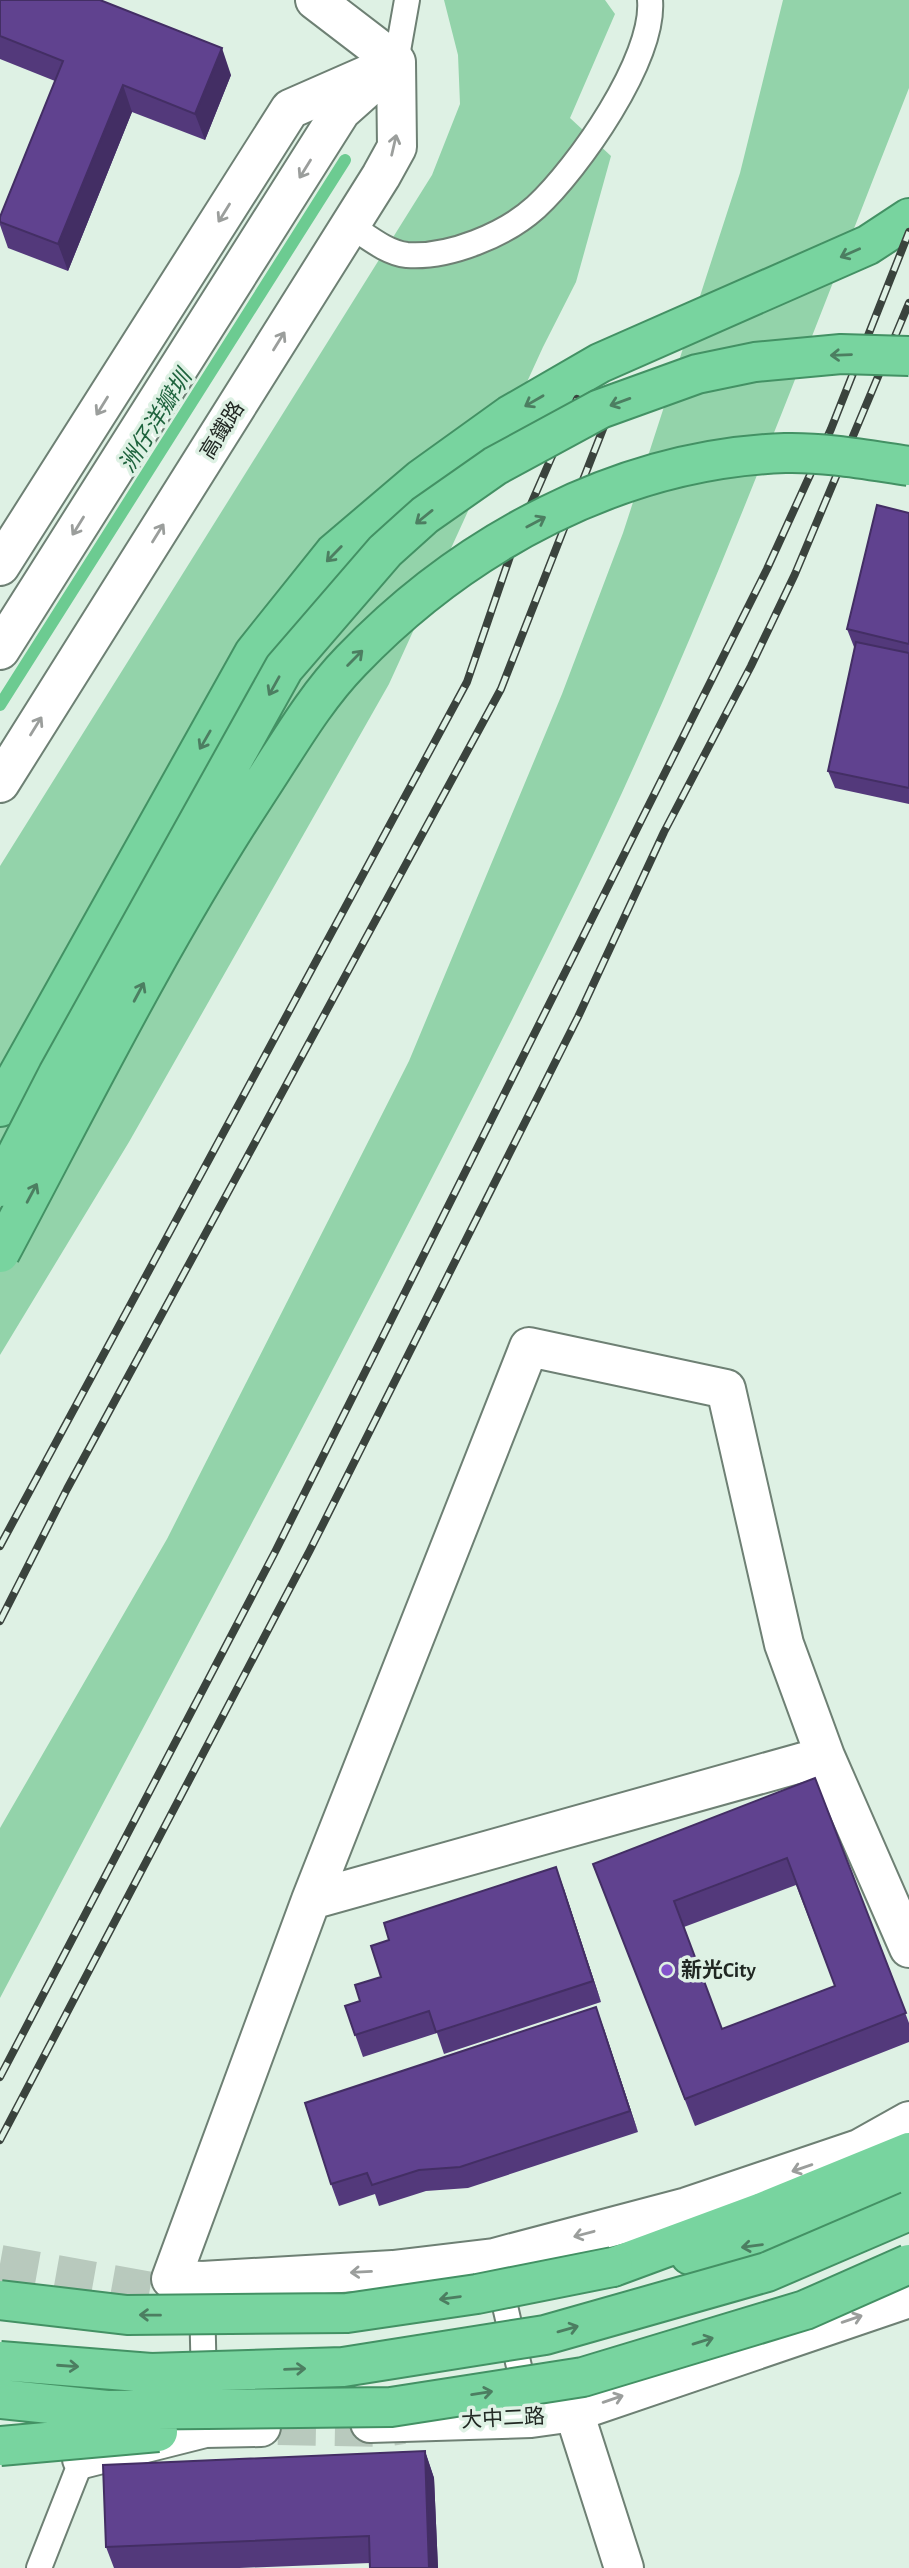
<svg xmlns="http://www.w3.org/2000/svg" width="909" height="2568" font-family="'Alegreya Sans','Noto Sans TC',sans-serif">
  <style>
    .green { fill: #93d3aa }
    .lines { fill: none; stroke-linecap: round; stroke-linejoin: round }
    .stream { stroke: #6ccb91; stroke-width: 12 }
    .minor-tunnel { stroke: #b8c9bd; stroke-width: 38; stroke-dasharray: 38 19; stroke-linecap: butt }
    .service-casing { stroke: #6e8074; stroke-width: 28 }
    .minor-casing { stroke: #6e8074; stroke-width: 42 }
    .tertiary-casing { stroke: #6e8074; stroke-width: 42 }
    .trunk-casing { stroke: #439164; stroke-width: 42 }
    .service { stroke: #fff; stroke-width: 24 }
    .minor { stroke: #fff; stroke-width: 38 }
    .tertiary { stroke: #fff; stroke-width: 38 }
    .trunk { stroke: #78d49f; stroke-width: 38 }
    .rail-casing { stroke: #3a433d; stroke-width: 8 }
    .rail { stroke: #def1e4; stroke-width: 5; stroke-dasharray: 16; stroke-linecap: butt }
    .trunk-bridge-casing { stroke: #439164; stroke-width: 42; stroke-linecap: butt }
    .trunk-bridge { stroke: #78d49f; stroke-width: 38 }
    .wall { fill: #53397b; fill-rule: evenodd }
    .shaded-wall { fill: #432e64 }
    .building { fill: #60428f; stroke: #432e64; stroke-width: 2; fill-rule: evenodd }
    .oneway { stroke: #9b9e9c }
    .oneway2 { stroke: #4c7e61 }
    .poi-dot { fill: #8352cb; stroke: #def1e4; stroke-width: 2.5 }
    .labels { text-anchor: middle; stroke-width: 7; stroke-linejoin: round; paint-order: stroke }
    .street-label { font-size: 21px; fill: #212823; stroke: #def1e4 }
    .poi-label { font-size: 21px; font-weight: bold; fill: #212823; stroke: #def1e4; text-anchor: start }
    .water-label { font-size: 23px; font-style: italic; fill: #1e633d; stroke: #def1e4 }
  </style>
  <rect width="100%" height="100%" fill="#def1e4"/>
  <path class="green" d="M444,0H605L615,14L570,118L611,156L576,282L543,347L389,684L129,1142L0,1355V866L432,175L460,104L458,55Z
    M783,0H909V88C804,354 704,626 579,884C396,1260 195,1628 0,1998V1828L167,1539L409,1061L562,694L623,533L740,173Z"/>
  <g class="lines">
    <path class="stream" d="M0,705L345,160"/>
    <path class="minor-tunnel" d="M0,2264L157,2292L210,2289
      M278,2426L384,2428L403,2425"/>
    <defs>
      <path id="service" d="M396,62L407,0
        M351,226C368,237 387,253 407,255C449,258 505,235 536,207C578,168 655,59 650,0
        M498,2276L527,2401
        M202,2299L204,2385
        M39,2568L82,2459"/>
      <path id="minor" d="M0,566L290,109L388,66
        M311,1900L825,1756
        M909,1948L825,1756L784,1644L726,1389L529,1347L311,1900L171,2279L202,2281L393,2270L494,2258L687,2207L859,2149L909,2121
        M574,2412L624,2568
        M370,2423L531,2418L574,2412L909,2298
        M82,2459L205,2428L261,2427"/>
      <path id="tertiary" d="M315,0L396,62
        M0,650L341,111L396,62
        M0,783L381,176L397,147L396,62"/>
      <path id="trunk" d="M0,1107L254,653L334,553L421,479L510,415L600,363L868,245L909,218
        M690,2255L769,2244L909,2191
        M613,2267L762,2212L909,2152"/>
    </defs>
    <use href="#service" class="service-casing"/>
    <use href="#minor" class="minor-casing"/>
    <use href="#tertiary" class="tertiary-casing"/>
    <use href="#trunk" class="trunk-casing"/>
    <use href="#service" class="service"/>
    <use href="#minor" class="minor"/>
    <use href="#tertiary" class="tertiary"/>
    <use href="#trunk" class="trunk"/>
    <defs>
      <path id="rail" d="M0,1546L467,682L517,536L577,399
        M0,1621L67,1489L501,689L612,406
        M0,2077L275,1552L767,569L831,429L909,232
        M0,2140L310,1550L578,1017L664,832L751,666L795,574L909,303"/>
    </defs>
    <use href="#rail" class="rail-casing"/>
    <use href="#rail" class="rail"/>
    <defs>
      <path id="trunk-bridge" d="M0,1187L58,1074L284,668L385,551L425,515L495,466L600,409L697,374L755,362L841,354L909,356
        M0,1253C82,1099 160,941 256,794C286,749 313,700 351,661C464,543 620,459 785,453C826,452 868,460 909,466
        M0,2300L127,2315L347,2313L477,2294L613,2267
        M0,2361L151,2373L343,2367L545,2335L767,2272L909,2211
        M0,2399L107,2410L391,2407L583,2377L805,2310L909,2264
        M0,2446L158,2432"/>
    </defs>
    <use href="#trunk-bridge" class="trunk-bridge-casing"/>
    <use href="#trunk-bridge" class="trunk-bridge"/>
  </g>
  <path class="wall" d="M0,0L231,75L205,140L132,112L68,271L8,248L0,225V217L55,81L0,59Z
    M909,513V804L835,788L828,771L855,647H854L847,629Z
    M815,1778L909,2023V2042L695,2126L593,1864ZM796,1885L835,1986L722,2029L684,1927Z
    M564,1889L601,2002L444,2054L437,2033L363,2057L345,2006L360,2001L381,1977Z
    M604,2029L638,2132L468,2188L426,2191L379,2206L375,2194L339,2206L331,2184Z
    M425,2451L434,2478L438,2568H370V2563L239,2568H114L106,2547Z"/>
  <path class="shaded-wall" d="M222,48L231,75L205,140L195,114Z
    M123,85L132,112L68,271L58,244Z
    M556,1867L564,1889L601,2002L593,1981Z
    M596,2007L604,2029L638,2132L630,2111Z
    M425,2451L434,2478L438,2568H429Z"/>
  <path class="building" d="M0,0H100L222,48L195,114L123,85L58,244L0,222V217L63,61L0,36Z
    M877,505L909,513V644L847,629Z
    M856,642L909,653V788L828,771Z
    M815,1778L906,2013L685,2099L593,1864ZM787,1858L835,1986L722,2029L674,1901Z
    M556,1867L593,1981L436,2032L429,2011L355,2035L345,2006L360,2001L355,1985L381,1977L371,1946L389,1940L384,1923Z
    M596,2007L630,2111L460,2167L419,2170L372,2185L367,2173L331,2184L305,2103Z
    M425,2451L429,2568H370L369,2536L106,2547L103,2465Z"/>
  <defs><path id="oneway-shaft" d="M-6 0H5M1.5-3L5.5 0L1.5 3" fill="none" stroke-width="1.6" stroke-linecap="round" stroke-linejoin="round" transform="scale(1.75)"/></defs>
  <g class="oneway">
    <use href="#oneway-shaft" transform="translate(394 145) rotate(-77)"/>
    <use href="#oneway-shaft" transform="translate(305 169) rotate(122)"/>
    <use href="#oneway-shaft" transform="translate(224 213) rotate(122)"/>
    <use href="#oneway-shaft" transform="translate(279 341) rotate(-58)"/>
    <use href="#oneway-shaft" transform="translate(102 406) rotate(122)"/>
    <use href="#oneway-shaft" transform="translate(78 526) rotate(122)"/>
    <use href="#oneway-shaft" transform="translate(158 533) rotate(-58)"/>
    <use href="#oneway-shaft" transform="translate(36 726) rotate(-58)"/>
    <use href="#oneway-shaft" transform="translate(802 2168) rotate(161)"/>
    <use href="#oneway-shaft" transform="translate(584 2234) rotate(165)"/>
    <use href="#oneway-shaft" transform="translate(361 2272) rotate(177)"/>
    <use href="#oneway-shaft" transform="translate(852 2319) rotate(-19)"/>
    <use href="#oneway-shaft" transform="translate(613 2399) rotate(-19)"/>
  </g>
  <g class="oneway2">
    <use href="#oneway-shaft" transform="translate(850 253) rotate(156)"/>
    <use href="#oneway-shaft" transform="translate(841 355) rotate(178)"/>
    <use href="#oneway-shaft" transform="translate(534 401) rotate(150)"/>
    <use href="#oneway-shaft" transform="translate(620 402) rotate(160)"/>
    <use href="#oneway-shaft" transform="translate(424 517) rotate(141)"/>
    <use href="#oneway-shaft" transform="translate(536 522) rotate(-28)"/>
    <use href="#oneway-shaft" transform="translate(334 554) rotate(134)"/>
    <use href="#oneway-shaft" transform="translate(355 658) rotate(-45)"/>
    <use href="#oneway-shaft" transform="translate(274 686) rotate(119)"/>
    <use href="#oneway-shaft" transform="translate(205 740) rotate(120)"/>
    <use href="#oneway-shaft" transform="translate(139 992) rotate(-62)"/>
    <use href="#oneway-shaft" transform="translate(32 1193) rotate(-62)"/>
    <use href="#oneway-shaft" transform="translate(752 2246) rotate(172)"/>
    <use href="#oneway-shaft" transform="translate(450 2298) rotate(172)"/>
    <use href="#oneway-shaft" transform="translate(150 2315) rotate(-179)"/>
    <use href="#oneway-shaft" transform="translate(568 2329) rotate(-16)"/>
    <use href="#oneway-shaft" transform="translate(703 2341) rotate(-17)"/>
    <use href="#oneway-shaft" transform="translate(68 2366) rotate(4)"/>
    <use href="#oneway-shaft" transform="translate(295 2369) rotate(-2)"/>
    <use href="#oneway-shaft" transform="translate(482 2393) rotate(-9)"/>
  </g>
  <circle class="poi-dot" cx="667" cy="1970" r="7"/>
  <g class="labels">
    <g class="street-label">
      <text transform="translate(222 430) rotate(-58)" y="7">高鐵路</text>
      <text transform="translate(503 2418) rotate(-3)" y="7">大中二路</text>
    </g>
    <g class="poi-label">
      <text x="681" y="1977">新光City</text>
    </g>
    <g class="water-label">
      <text transform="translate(155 421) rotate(-58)" y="8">洲仔洋瓣圳</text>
    </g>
  </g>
</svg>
